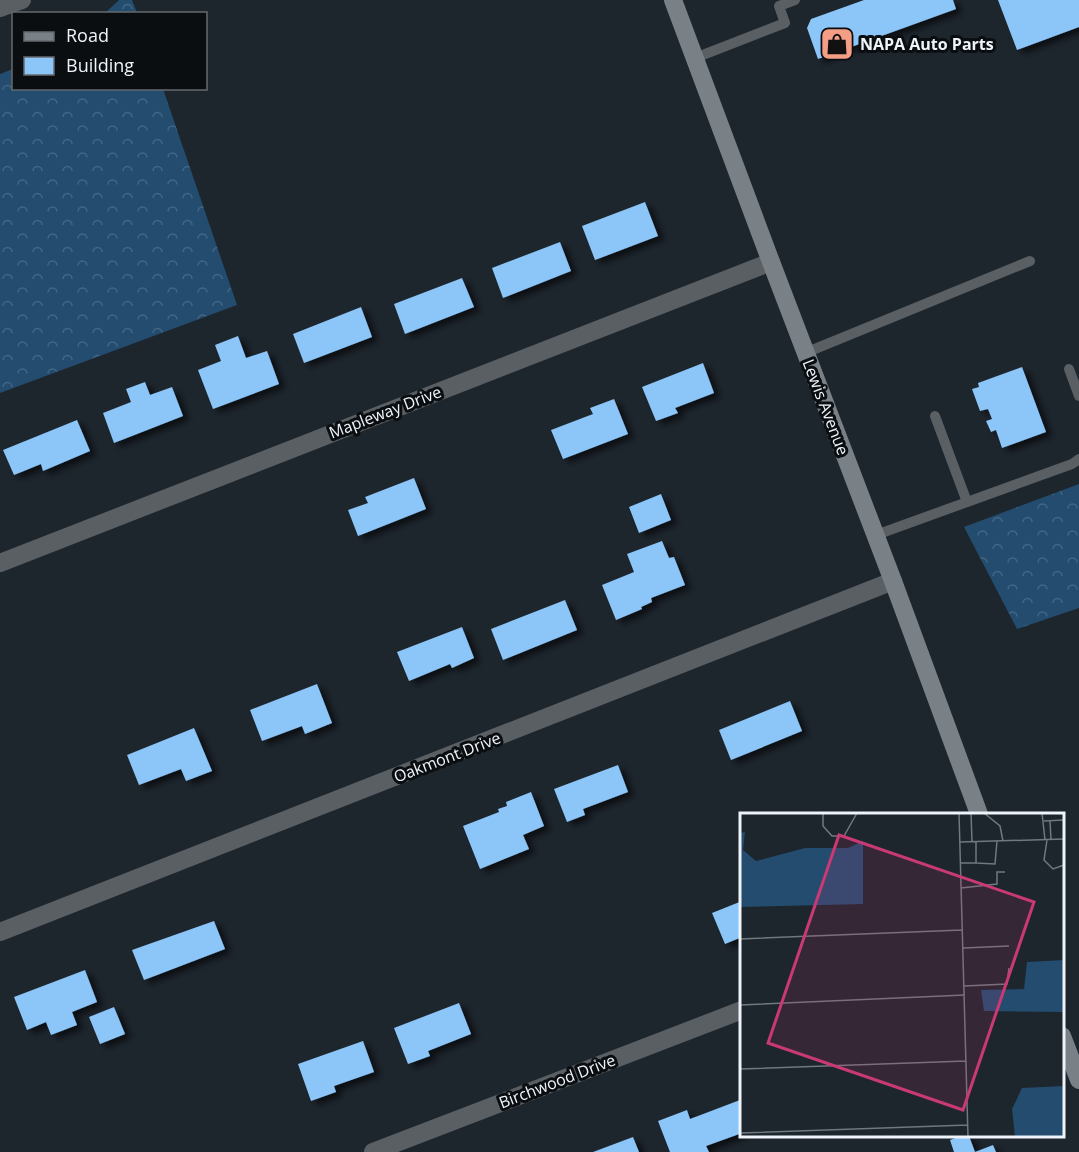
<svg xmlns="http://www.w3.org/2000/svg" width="1079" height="1152" font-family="'Open Sans',sans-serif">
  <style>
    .forest { fill: url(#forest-crowns) }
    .building { fill: #8cc5f8; filter: url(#shadow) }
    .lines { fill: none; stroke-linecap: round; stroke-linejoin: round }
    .lane { stroke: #5a5f63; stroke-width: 10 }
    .street { stroke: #5a5f63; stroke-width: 18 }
    .secondary { stroke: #798086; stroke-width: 18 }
    .labels { text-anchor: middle; stroke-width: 6; stroke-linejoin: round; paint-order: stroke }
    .poi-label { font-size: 16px; font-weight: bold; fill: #eef4f9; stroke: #0a0e11; text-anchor: start }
    .street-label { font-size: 16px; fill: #eef4f9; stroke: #0a0e11 }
    .inset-road { fill: none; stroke: #71787f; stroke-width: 1.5 }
    .view { fill: #c93973; fill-opacity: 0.15; stroke: #c93973; stroke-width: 3 }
    .inset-edge { fill: none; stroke: #eef4f9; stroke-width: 3 }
  </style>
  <defs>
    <pattern id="forest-crowns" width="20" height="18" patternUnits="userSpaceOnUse" patternTransform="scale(1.5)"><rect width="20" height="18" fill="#234c6f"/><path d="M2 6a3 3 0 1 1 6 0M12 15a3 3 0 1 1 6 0" fill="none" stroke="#436684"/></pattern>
    <filter id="shadow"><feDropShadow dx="6" dy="4" stdDeviation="3" flood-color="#0009"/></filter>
  </defs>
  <rect width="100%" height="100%" fill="#1d252d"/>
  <path class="forest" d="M119,0H132L137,13H105Z
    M13,69L14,88L163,89L237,305L0,393V74Z
    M1079,484V608L1017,629L964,527Z"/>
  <path class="building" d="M864,0H953L956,9L818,59L807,28L811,19Z
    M998,0H1079V27L1017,50Z
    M645,202L658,236L595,260L582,226Z
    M560,242L571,271L503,298L492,268Z
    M462,278L474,307L405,334L394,304Z
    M361,307L372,337L304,363L293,334Z
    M238,336L246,358L267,351L279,384L213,409L198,370L221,361L215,345Z
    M703,363L714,393L675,408L678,413L656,421L642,387Z
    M1022,367L1046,432L1002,448L996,430L991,432L986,421L992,419L988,409L980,411L972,389L979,387L978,383Z
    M145,382L150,395L172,387L183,416L114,443L103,413L131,402L126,389Z
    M614,399L628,434L563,459L551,430L593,414L590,408Z
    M77,420L90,451L43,471L41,464L14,475L3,450Z
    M414,478L426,509L358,536L348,510L368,503L365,497Z
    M661,494L671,520L639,533L629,507Z
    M662,541L669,558L674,557L685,585L651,598L652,602L641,607L642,609L616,620L602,585L634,572L627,554Z
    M565,600L577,630L503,660L491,629Z
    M462,627L474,658L452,668L450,664L409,681L397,652Z
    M317,684L332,723L305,734L302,726L262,741L250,710Z
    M790,701L802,731L731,760L719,730Z
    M194,728L212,771L186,781L181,769L139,785L127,755Z
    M618,765L628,792L583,809L585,815L567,822L554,789Z
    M531,792L544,826L523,835L529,849L480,869L463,826L499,812L498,809L507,806L506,802Z
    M742,901V937L725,944L712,913Z
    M214,921L225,949L144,980L132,950Z
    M85,970L97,1002L72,1012L77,1025L51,1035L46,1022L27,1030L14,997Z
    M459,1003L471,1034L428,1051L430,1056L408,1064L394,1028Z
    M114,1007L125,1034L100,1044L89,1017Z
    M363,1041L374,1072L334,1086L336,1092L311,1101L298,1064Z
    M740,1100L742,1133L706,1146L709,1152H670L658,1121L687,1110L690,1119Z
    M961,1136H969L975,1152H954L950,1140Z
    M633,1137L639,1152H593Z
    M993,1145L996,1152H975Z"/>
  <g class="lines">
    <path class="lane" d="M695,58L785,23L779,6L795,0
      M805,353L1030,261
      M1069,369L1079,396
      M935,416L967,502
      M876,535L1072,464L1079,459"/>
    <path class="street" d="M0,8L22,0
      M0,563L771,262
      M0,932L893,581
      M373,1152L742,1010"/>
    <path class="secondary" d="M673,0L771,262L893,581L979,814
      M1062,1036L1079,1080"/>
  </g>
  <defs>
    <symbol id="shop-square" viewBox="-11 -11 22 22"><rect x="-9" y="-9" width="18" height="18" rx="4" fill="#f49e86" stroke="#0a0e11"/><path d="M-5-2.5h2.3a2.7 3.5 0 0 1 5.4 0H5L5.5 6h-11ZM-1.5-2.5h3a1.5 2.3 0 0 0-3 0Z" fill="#111"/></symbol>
  </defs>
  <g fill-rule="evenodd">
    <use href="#shop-square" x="818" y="25" width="38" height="38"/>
  </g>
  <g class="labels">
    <g class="poi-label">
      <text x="860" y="50">NAPA Auto Parts</text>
    </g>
    <g class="street-label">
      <text transform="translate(826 407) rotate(69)" y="6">Lewis Avenue</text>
      <text transform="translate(385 412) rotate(-21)" y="6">Mapleway Drive</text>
      <text transform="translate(447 757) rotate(-21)" y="6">Oakmont Drive</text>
      <text transform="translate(557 1081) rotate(-21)" y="6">Birchwood Drive</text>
    </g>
  </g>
  <g transform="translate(740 813)">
    <rect width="324" height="324" fill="#1d252d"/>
    <path d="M5,19L3,37L16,48L65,35H108L123,28V91L0,94V20ZM324,147V199L244,198L241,177L284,176L287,149ZM324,273V324H275L272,296L282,275Z" fill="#234c6f"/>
    <path class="inset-road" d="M83,0V13L92,23H104L117,0M219,0L228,324M231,0L232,29M244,0L260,13L263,28M302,0L305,27M304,8L324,7M310,8L311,27M307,27L304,47L313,56L324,52M220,29L324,26M221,50H236V29M236,50L255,51L257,28M221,75L257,71V59H265M0,126L222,117M223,135L269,133M224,173L267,171L269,155M0,192L225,182M0,256L226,248M0,320L228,312"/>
    <path class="view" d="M99,22L294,89L223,297L28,230Z"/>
    <rect width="324" height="324" class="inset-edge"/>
  </g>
  <rect x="12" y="12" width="195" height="78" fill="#0a0e11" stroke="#656a6e" stroke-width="1.5"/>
  <rect x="24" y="32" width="30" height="9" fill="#798086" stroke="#656a6e" stroke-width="1.5"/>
  <text x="66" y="42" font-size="18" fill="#eef4f9">Road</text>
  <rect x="24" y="57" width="30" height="18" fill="#8cc5f8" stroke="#656a6e" stroke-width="1.5"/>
  <text x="66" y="72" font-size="18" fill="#eef4f9">Building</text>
</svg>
